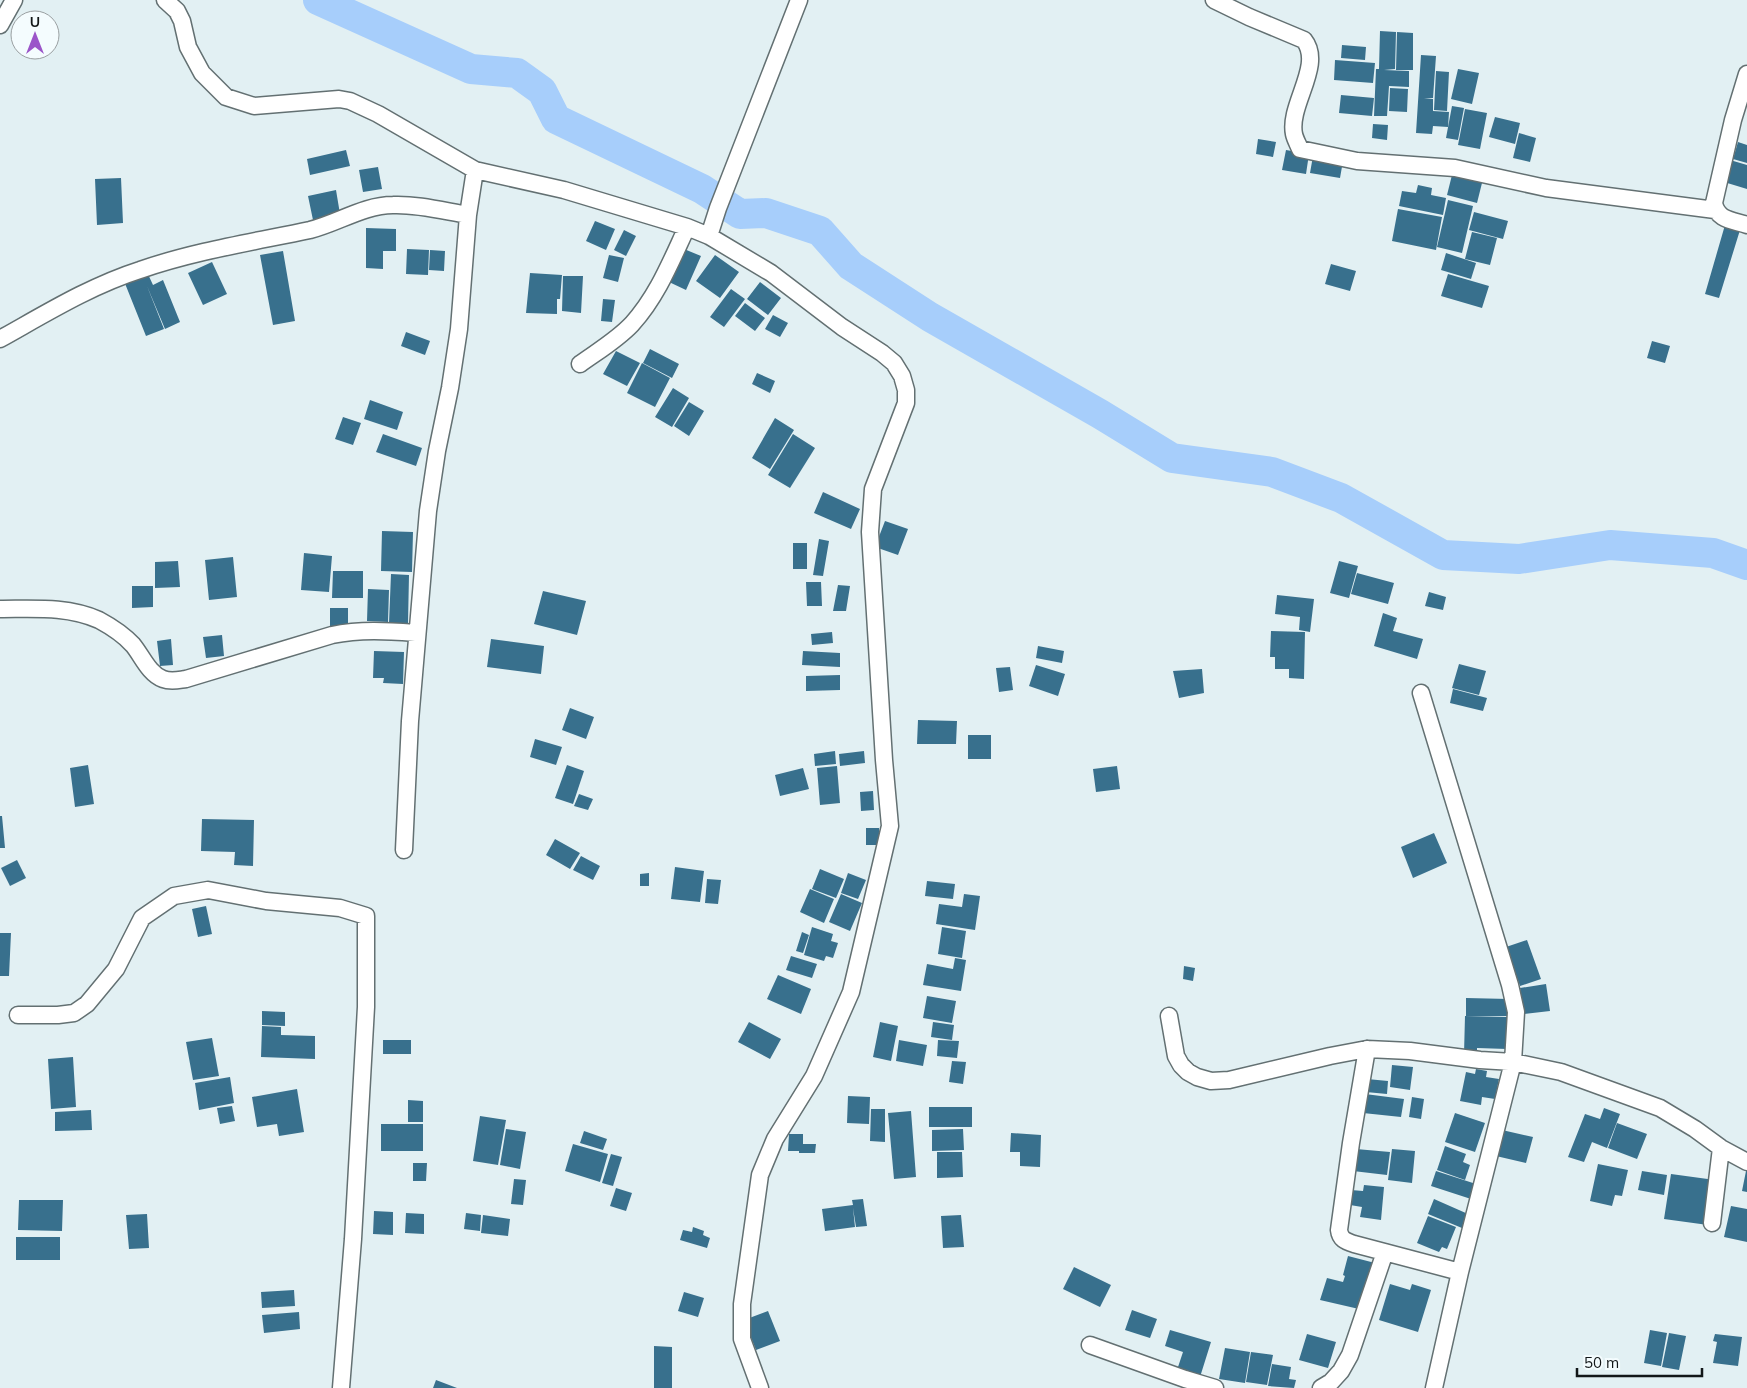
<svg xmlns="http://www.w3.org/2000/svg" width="1747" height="1388" font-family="Mulish,sans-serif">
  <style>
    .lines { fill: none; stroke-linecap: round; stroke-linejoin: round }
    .river { stroke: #a7cefb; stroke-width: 30 }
    .building { fill: #38708d }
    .minor-casing { stroke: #637072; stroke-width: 19 }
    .minor { stroke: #fff; stroke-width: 16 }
  </style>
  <rect width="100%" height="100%" fill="#e2f0f3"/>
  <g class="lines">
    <path class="river" d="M318,0L471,69L517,73L542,91L556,119L702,189L740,214L766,213L820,231L851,266L930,317L1100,414L1172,458L1272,472L1341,498L1443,555L1519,559L1610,545L1713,553L1747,565"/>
  </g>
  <path class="building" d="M1380,31L1396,32L1395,69L1384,70L1409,71V87L1389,86L1387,116H1374L1376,69H1379Z
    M1397,32L1413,33V70H1396Z
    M1342,45L1366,47L1365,60L1341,58Z
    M1421,55L1436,56L1433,98L1424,99H1433V111L1449,112L1448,127L1433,126L1432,134L1416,133Z
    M1335,60L1375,63L1373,83L1334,80Z
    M1458,69L1479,73L1472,104L1451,99Z
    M1436,71L1449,72L1447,111L1434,110Z
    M1390,88L1408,89L1407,112L1389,111Z
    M1341,95L1374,98L1372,116L1339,113Z
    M1452,106L1464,108L1458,140L1446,138Z
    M1465,109L1487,113L1480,149L1458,145Z
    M1495,117L1520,123L1515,144L1489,137Z
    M1373,124L1388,125L1387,140L1372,138Z
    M1519,133L1536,138L1530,162L1513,158Z
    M1258,139L1276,142L1273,157L1256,154Z
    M1738,142L1747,145V163L1733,159Z
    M346,150L350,166L310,175L307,159Z
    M1286,150L1309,154L1306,174L1282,170Z
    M1313,156L1343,161L1340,178L1310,173Z
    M1730,160L1747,165V189L1724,182Z
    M378,167L382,189L363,192L359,170Z
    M1453,171L1483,179L1477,203L1447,195Z
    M121,178L123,223L97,225L95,179Z
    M1418,185L1432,188L1431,195L1446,198L1443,215L1399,206L1402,191L1416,193Z
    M336,190L340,214L313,220L308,196Z
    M1448,200L1473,206L1462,253L1437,247Z
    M1398,209L1442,217L1436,250L1392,241Z
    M1474,212L1508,221L1503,239L1469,230Z
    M595,221L615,229L606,250L586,241Z
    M1725,225L1740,230L1719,298L1705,294Z
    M366,228L396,229V251H383V269L366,268Z
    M624,230L636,236L626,256L614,250Z
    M1472,232L1497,238L1490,265L1465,259Z
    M407,249L429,250L428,275L406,274Z
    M684,249L701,256L686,290L669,282Z
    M430,250L445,251L444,271L429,270Z
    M283,251L295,321L273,325L260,255Z
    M1446,253L1476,263L1471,279L1441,270Z
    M609,255L624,258L618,282L603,278Z
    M715,255L739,272L720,298L696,281Z
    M212,262L227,294L203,305L188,273Z
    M1331,264L1356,271L1350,291L1325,284Z
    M147,272L153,285L163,280L180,322L165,329L147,286L164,329L146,336L124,281Z
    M530,273L562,275L560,299H557V314L526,313Z
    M1448,274L1489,286L1482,308L1441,296Z
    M563,276H583L581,313L562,311Z
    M760,282L781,298L768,315L747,299Z
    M731,289L745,299L724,327L710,317Z
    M603,299L615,300L612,322L601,321Z
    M745,303L765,318L755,331L735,316Z
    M773,315L788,323L780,337L765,329Z
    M406,332L430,341L425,355L401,346Z
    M1652,341L1670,346L1665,363L1647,358Z
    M650,349L679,364L672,378L643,363Z
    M616,351L640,363L627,386L603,374Z
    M642,363L670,378L655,407L627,393Z
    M757,373L775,381L770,393L752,384Z
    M673,388L689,398L672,427L655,417Z
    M370,400L403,412L397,430L364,419Z
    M689,402L704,411L689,436L674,426Z
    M343,417L361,423L353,445L335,439Z
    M775,418L794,430L770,469L752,458Z
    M383,434L422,448L416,466L376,452Z
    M793,434L815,448L790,488L768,475Z
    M823,492L860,509L851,529L814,513Z
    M885,521L908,529L898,555L875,547Z
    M382,531L413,532L412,572L381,571Z
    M819,539L829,541L823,576L813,575Z
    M793,543H807V569H793Z
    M304,553L332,556L329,592L301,590Z
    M233,557L237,597L209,600L205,560Z
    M178,561L180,587L155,588V562Z
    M1339,561L1358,566L1349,598L1330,593Z
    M333,571H363V598H332Z
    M1357,573L1394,583L1388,604L1351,594Z
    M391,574L409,575L408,623H389Z
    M806,582H821L822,606H807Z
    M838,585L850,586L846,611H833Z
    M132,586H153V607L132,608Z
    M368,589L389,590L388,622L367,621Z
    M543,591L586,601L577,635L534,624Z
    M1429,592L1446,597L1443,610L1425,606Z
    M1277,595L1314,599L1310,632L1299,630L1300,617L1275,614Z
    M330,608H348V627L330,626Z
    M1383,613L1397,618L1393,631L1423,639L1417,659L1374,646Z
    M1271,631L1305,632L1304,679L1289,678V669H1275V657H1270Z
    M832,632L833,643L812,645L811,634Z
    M222,635L224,656L206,658L203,637Z
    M171,639L173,665L160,666L157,641Z
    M491,639L544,646L541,674L487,667Z
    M1038,646L1064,651L1062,663L1036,658Z
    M374,651L404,652L403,684L383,683L384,678H373Z
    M803,651L840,653V667L802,665Z
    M1459,664L1486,671L1479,695L1452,688Z
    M1036,665L1065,674L1058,696L1029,686Z
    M1010,667L1013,690L999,692L996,668Z
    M1202,669L1204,693L1179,698L1173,671Z
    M840,675V690L806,691V676Z
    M1453,689L1487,698L1483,711L1450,703Z
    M570,708L594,717L586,739L562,730Z
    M918,720L957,721L956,744H917Z
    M968,735H991V759H968Z
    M535,739L562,747L556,765L530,757Z
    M835,751L836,764L815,766L814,754Z
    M864,751L865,763L840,766L839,754Z
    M88,765L94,804L75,807L70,768Z
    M567,765L584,771L573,804L555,798Z
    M837,766L840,803L820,805L817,768Z
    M1117,766L1120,789L1096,792L1093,769Z
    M803,768L809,789L780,796L775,775Z
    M873,791L874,810L861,811L860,792Z
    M579,794L593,799L588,810L574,806Z
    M0,816H2L5,848H0Z
    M202,819L254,820L253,866L234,865L235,852L201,851Z
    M866,828H879V845H866Z
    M1434,833L1447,863L1413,878L1401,847Z
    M555,839L580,853L570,869L546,855Z
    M581,856L600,866L593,880L573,870Z
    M17,860L26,878L10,886L1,868Z
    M675,867L704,871L700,902L671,899Z
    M820,869L844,879L836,898L812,889Z
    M649,873V886H640V874Z
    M848,873L866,880L858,899L841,893Z
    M707,879L721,880L718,904L705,903Z
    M927,881L955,884L953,899L925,896Z
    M810,889L834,899L824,923L800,912Z
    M841,894L862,903L850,931L829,922Z
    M964,894L980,896L975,930L936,924L939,904L962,907Z
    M206,906L212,934L198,937L192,909Z
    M812,927L833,934L831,941L838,943L833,958L826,956L824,961L804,955Z
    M942,927L966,931L962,958L938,954Z
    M802,932L809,935L803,953L796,951Z
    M0,933H11L9,976H0Z
    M1527,940L1541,979L1520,986L1506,947Z
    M791,956L817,964L812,978L786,970Z
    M955,958L966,960L961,991L923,985L927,964L953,969Z
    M1184,966L1195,968L1193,981L1183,979Z
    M778,975L811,989L801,1014L767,999Z
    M1546,984L1550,1011L1524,1014L1520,988Z
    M927,996L956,1001L952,1023L923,1018Z
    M1466,998L1509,999V1016H1466Z
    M262,1011L285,1012V1026L262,1025Z
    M1465,1016L1508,1017L1507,1049L1477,1048V1055L1464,1054Z
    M749,1022L781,1039L770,1059L738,1042Z
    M880,1022L898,1026L891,1061L873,1057Z
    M933,1022L954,1025L952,1040L931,1037Z
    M262,1026L281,1027V1035L315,1036V1059L261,1057Z
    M212,1038L219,1076L193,1080L186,1042Z
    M383,1040H411V1054H383Z
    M899,1040L927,1045L923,1066L896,1061Z
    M938,1040L959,1041L957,1058L937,1056Z
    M73,1057L76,1107L51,1109L48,1059Z
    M952,1061L966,1062L963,1084L949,1082Z
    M1392,1065L1413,1067L1410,1090L1390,1087Z
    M1476,1069L1487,1071L1486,1077L1499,1079L1495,1099L1482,1097L1481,1105L1460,1101L1466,1072L1475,1074Z
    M230,1077L234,1103L199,1110L195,1083Z
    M1367,1079L1388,1081L1387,1094L1366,1092Z
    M297,1089L304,1132L279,1136L277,1124L257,1127L252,1097Z
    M1365,1094L1404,1099L1401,1117L1363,1113Z
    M848,1096L870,1097L869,1124L847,1123Z
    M1412,1097L1424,1099L1421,1119L1409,1117Z
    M408,1100L423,1101V1122H408Z
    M232,1106L235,1121L220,1124L217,1108Z
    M929,1107H972V1127H929Z
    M1604,1108L1620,1114L1607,1148L1592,1142L1584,1162L1568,1157L1585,1114L1600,1119Z
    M871,1109H885V1142L870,1141Z
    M91,1110L92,1130L55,1131V1112Z
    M911,1111L916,1177L894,1179L888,1113Z
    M1455,1113L1485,1123L1475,1152L1445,1142Z
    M480,1116L506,1120L498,1165L473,1161Z
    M1617,1123L1647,1134L1637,1159L1608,1148Z
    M381,1124H423V1151H381Z
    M506,1129L526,1132L520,1169L500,1165Z
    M963,1129L964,1150L932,1151V1130Z
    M1502,1130L1533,1137L1526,1163L1496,1156Z
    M584,1131L607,1139L603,1150L580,1143Z
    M1011,1133L1041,1135L1040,1167L1020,1166V1152H1010Z
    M789,1134H803V1144H816L815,1153H799V1151H788Z
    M573,1144L608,1154L600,1182L565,1171Z
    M1445,1146L1466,1154L1463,1162L1470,1165L1465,1180L1437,1170Z
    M1356,1149L1390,1152L1387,1175L1353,1171Z
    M1392,1149L1415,1151L1412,1183L1388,1180Z
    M937,1152H962L963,1177L937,1178Z
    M611,1154L622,1157L613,1186L602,1183Z
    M413,1163H427L426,1181H413Z
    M1598,1164L1628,1170L1622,1196L1615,1195L1612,1206L1590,1201Z
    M1436,1171L1476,1184L1471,1199L1431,1186Z
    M1642,1171L1667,1175L1664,1195L1638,1190Z
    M1746,1171H1747V1192L1742,1191Z
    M1671,1174L1715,1180L1708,1225L1664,1219Z
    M514,1179L526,1180L523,1205L511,1204Z
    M1364,1185L1384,1187L1381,1220L1360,1217L1362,1207L1350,1205L1351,1190L1363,1191Z
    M616,1188L632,1193L626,1211L610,1206Z
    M863,1199L867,1226L856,1227L853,1208L855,1227L825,1231L822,1209L853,1205L852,1200Z
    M1434,1199L1468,1214L1462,1228L1428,1214Z
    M19,1200H63L62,1231L18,1230Z
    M1731,1206L1747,1209V1242L1724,1237Z
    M374,1211L393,1212V1235L373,1234Z
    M406,1213L424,1214V1234L405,1233Z
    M466,1213L481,1215L480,1231L464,1229Z
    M147,1214L149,1248L129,1249L126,1215Z
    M483,1215L510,1219L508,1236L481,1233Z
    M961,1215L964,1247L943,1248L941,1216Z
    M1428,1216L1456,1227L1447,1249L1442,1247L1439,1252L1417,1243Z
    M693,1227L704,1231L703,1235L710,1238L707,1248L680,1240L683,1230L692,1232Z
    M16,1237H60V1260H16Z
    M1348,1256L1375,1263L1370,1282L1366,1281L1359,1309L1320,1300L1327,1278L1343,1282L1345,1276L1343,1275Z
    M1074,1267L1111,1285L1100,1307L1063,1289Z
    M1390,1284L1410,1290L1412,1284L1431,1290L1418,1332L1379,1320Z
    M294,1290L295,1306L262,1308L261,1292Z
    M684,1292L704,1298L698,1317L678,1311Z
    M1132,1310L1157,1319L1150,1338L1125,1330Z
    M768,1311L780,1341L756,1350L744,1320Z
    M299,1312L300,1329L264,1333L262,1315Z
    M1170,1330L1211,1342L1200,1377L1177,1370L1183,1352L1165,1346Z
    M1650,1330L1667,1333L1661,1366L1644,1363Z
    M1669,1333L1686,1336L1679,1370L1662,1367Z
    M1307,1334L1336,1342L1328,1368L1299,1360Z
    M1715,1334L1742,1337L1738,1366L1713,1363L1717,1342L1713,1341Z
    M654,1346L672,1347V1388H654Z
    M1225,1348L1250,1352L1245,1383L1219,1379Z
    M1251,1352L1273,1355L1267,1385L1246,1382Z
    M1272,1364L1291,1367L1289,1379L1296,1380L1294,1388L1268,1386Z
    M436,1380L457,1388H433Z"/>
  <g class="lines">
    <defs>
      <path id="minor" d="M165,0L177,11L182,21L188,47L202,73L226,97L254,106L339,99L350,101L378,114L475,170L564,190L687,227L709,236L771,273L842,327L882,353L894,363L902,376L906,390V403L873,489L870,532L884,760L890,826L851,992L814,1076L775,1139L760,1175L742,1304V1339L760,1388
        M1214,0L1249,17L1304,40C1324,65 1288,105 1294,134C1295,139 1298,144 1300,149L1357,161L1455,168L1546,188L1715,210
        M0,25L14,0
        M1747,74L1733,120L1714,203C1717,220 1732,220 1747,225
        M709,236L718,208L799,0
        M0,339C45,314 90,286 140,270C195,251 253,242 310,230C338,223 364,205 393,205C418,204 444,211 468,215
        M580,364C598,351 617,340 632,324C658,295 671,261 687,227
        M0,609C34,609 67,606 99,620C112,627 123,634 133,645C142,656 149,674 163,679C171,682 178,680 186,679L332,635C361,629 388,631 417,633
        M1421,693L1510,985L1516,1012L1513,1062L1460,1272L1434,1388
        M404,850L410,721L428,511L437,451L450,388L459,329L468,215L475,170
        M18,1015H58L74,1013L87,1004L116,969L142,918L174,896L208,890L266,901L340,908L366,916V1007L353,1239L341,1388
        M1169,1016L1176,1056L1181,1065L1188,1072L1197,1077L1211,1081L1229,1080L1330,1056L1367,1049L1410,1051L1480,1060L1513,1062L1561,1072L1660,1108L1695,1129L1721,1148L1747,1162
        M1367,1049L1351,1143L1339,1230C1340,1239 1345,1241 1354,1244L1460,1272
        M1712,1223L1721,1148
        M1090,1345L1185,1379L1215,1388
        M1321,1388L1331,1382L1341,1371L1350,1355L1385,1252"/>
    </defs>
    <use href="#minor" class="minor-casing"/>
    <use href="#minor" class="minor"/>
  </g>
  <g transform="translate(35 35)"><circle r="24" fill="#f4fcfe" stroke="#9aa0a2"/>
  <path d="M0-4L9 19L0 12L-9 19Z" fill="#9b55c9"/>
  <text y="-8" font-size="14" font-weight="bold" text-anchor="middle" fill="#121718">U</text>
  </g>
  <path d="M1577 1368v8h125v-8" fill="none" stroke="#121718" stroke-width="2.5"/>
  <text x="1584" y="1368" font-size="15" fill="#121718" stroke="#f4fcfe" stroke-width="4" paint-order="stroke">50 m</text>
</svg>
